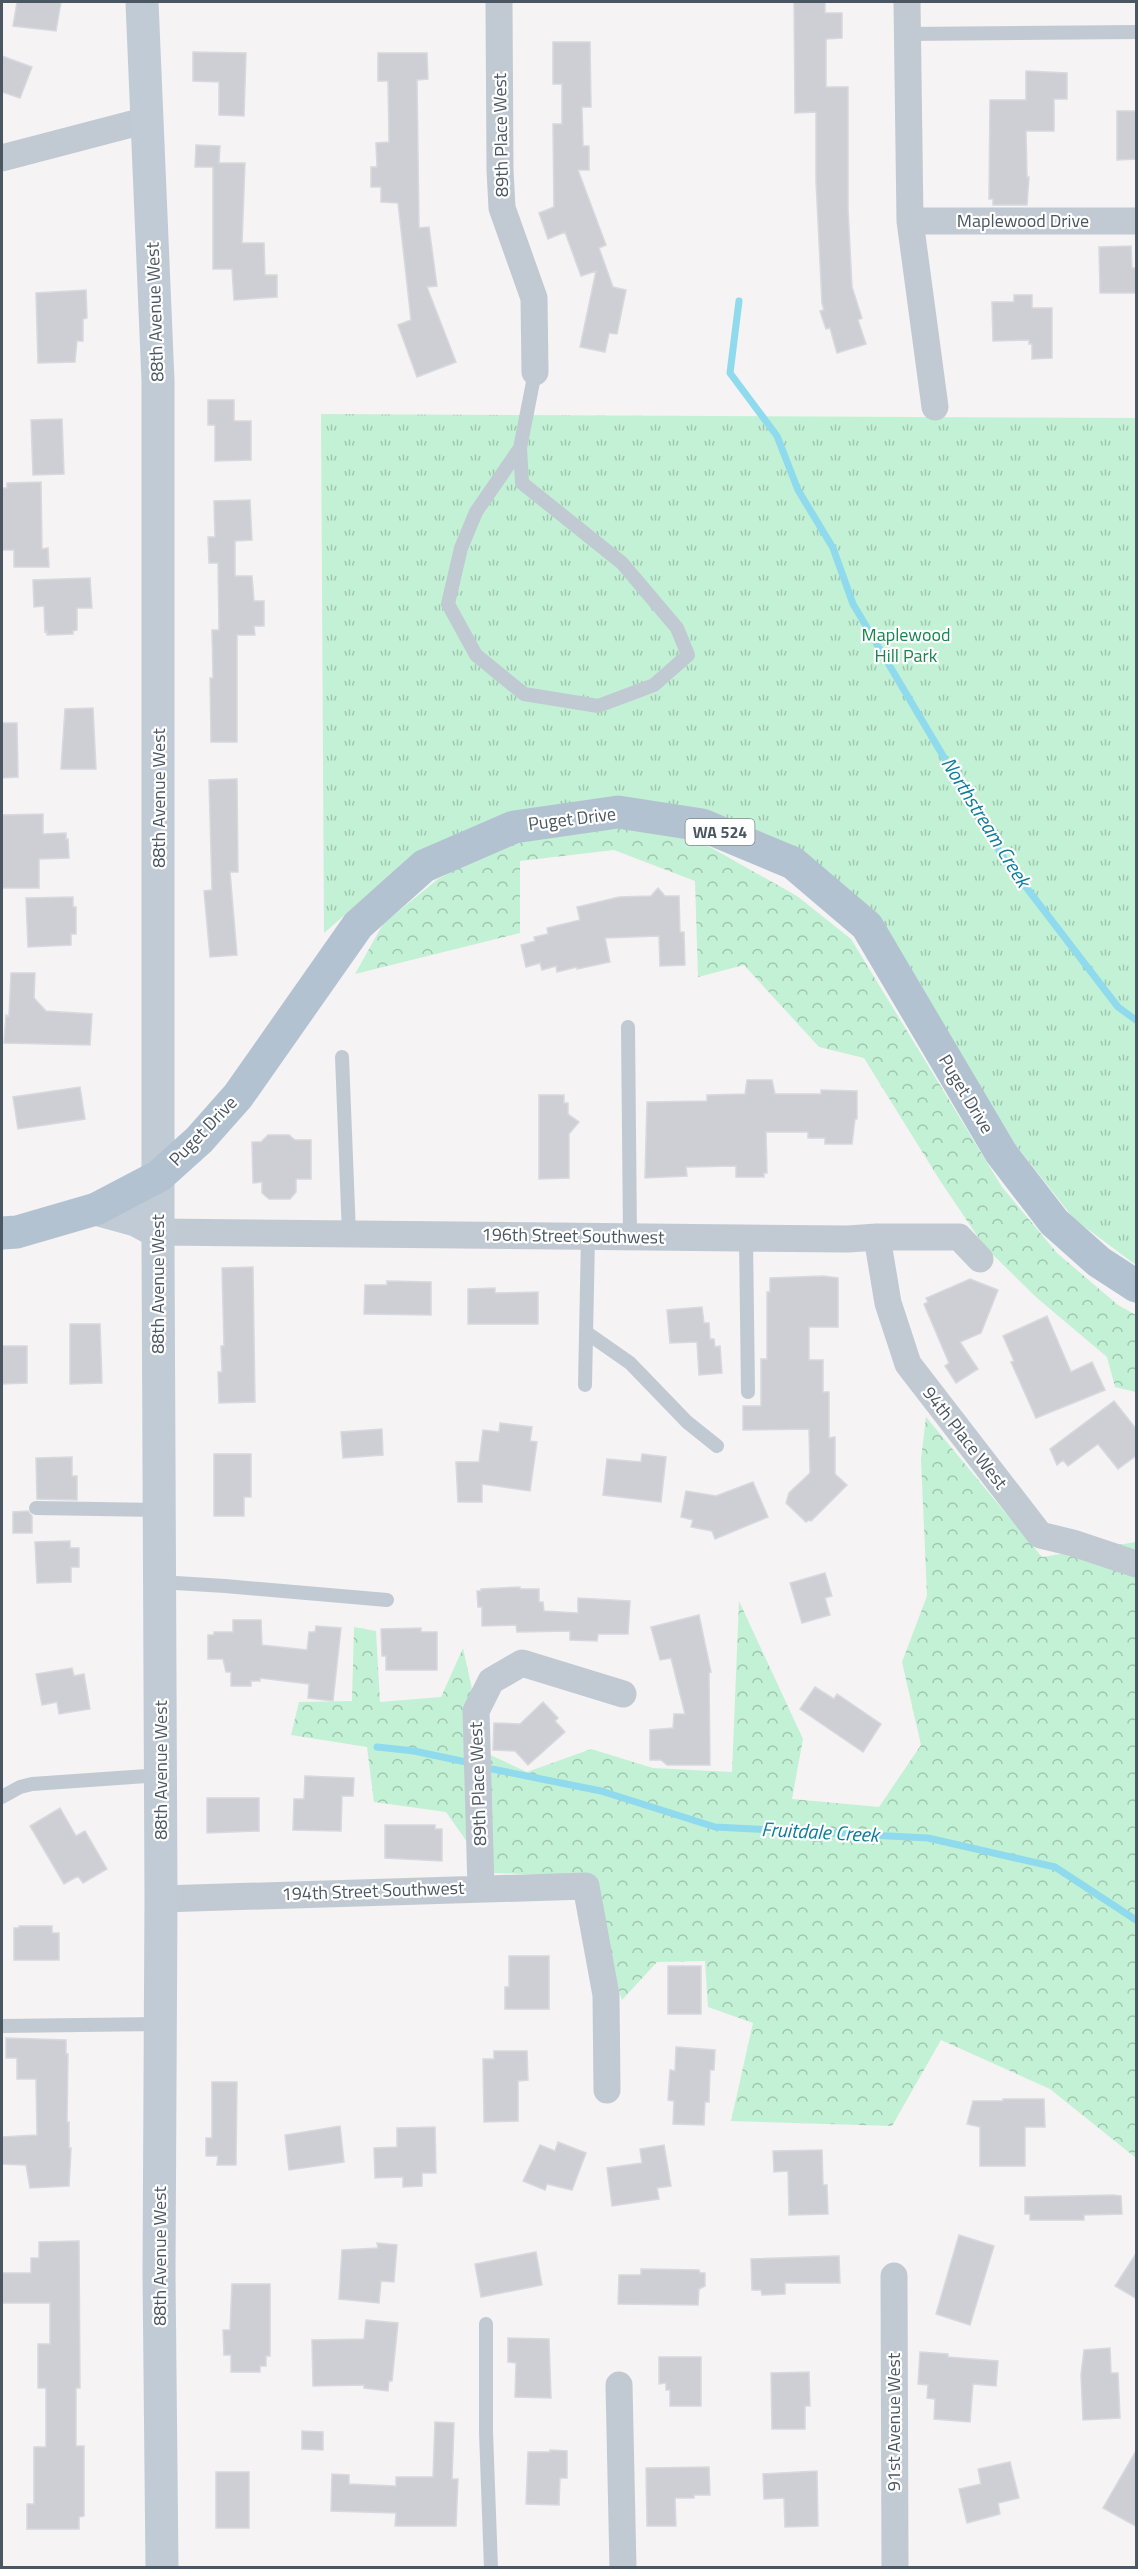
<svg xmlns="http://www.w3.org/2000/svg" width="1138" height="2569" font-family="'Titillium Web',sans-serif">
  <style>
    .forest { fill: url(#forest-crowns) }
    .park { fill: url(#park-tufts) }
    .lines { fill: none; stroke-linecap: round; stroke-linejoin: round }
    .stream { stroke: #90daee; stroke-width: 7 }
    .building { fill: #cdcfd5; stroke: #d7d9de; stroke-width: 1.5 }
    .lane { stroke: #c1cad2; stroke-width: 14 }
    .street { stroke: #c1cad2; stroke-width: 27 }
    .secondary { stroke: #c1cbd6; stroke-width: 33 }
    .primary { stroke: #b3c2d1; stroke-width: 33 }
    .labels { text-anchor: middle; stroke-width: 4.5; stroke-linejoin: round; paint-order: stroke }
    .shield { fill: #fff; stroke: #808990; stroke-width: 1.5 }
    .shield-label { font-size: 16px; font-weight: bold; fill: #4a5661 }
    .street-label { font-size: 18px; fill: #4a5661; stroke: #fff }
    .park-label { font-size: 18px; fill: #17864f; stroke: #fff }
    .water-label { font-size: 20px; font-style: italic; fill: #0c7c9b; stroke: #fff }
  </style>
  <defs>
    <pattern id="forest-crowns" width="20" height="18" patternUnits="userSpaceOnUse" patternTransform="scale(1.5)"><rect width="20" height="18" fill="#c3f1d5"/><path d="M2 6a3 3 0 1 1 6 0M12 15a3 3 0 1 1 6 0" fill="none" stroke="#a0c6b0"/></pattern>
    <pattern id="park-tufts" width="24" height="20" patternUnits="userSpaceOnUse" patternTransform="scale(1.5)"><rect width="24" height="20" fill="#c3f1d5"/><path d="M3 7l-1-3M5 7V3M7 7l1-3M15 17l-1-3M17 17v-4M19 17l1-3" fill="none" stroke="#a0c6b0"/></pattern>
  </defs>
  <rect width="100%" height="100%" fill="#f5f3f3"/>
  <path class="forest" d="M619,826L694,838L797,896L851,939L1002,1187L1057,1253L1118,1305L1136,1315V1392L1115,1387L1107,1357L1037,1298L984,1246L939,1179L864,1058L819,1047L744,965L698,977L695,881L614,850L520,861V933L355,974L383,924L438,879L498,846Z
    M926,1417L1042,1557L1136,1542V2158L1050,2089L941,2040L892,2126L731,2121L753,2023L708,2007L705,1961L657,1962L622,2000L608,1956L595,1876L489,1873L446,1812L374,1802L367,1747L291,1735L299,1702L352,1701L354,1627L376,1631L380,1702L441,1697L463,1648L486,1753L527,1772L591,1749L653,1768L732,1772L739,1601L803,1739L792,1799L879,1807L921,1745L902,1662L927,1596L921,1459Z"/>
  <path class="park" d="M321,414L1136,418V1265L1074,1219L1008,1135L901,957L718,816L416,853L324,933Z"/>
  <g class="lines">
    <path class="stream" d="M739,301L730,373L777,436L798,490L833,548L853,604L1003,857L1118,1007L1136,1020
      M377,1747L414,1751L466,1762
      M492,1769L601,1791L715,1827L928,1838L1055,1867L1136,1920"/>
  </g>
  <path class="building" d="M17,2H61L56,31L13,26Z
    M794,2H825V13H842V38L826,39V87H848V209L852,287L862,318L858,320L866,344L837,353L830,328L826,329L820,311L824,310L822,303L816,181V112L795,113Z
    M553,42H590L591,107H582L583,146H589V170H578L606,245L599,248L613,287L626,290L617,334L609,333L605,352L580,347L596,271L581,276L565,232L548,239L539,213L554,207L553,124H562V84H553Z
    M193,52L246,53L244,116L219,115V82L193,81Z
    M378,53H427L428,79L417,80L419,228L429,227L437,286L427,287L456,362L417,377L398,325L411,320L398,203L381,202V187H371V167H377L376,143L389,142L388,81H378Z
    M2,56L32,67L20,98L2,92Z
    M1026,71L1067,73V99H1054V131H1026L1027,177H1029L1027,205H993V199H989L990,100H1026Z
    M1117,111H1137V159L1117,160Z
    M196,145L220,146L219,163H245L242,243H264L265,275H277V297L234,300L232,269H213V167H195Z
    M1131,246L1132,268H1137V293H1100L1099,247Z
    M86,290L87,318L83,319V341H77L75,362L38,363L36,293Z
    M1014,295H1032V308H1052V358L1032,359V344H1029V340L993,341L992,302H1014Z
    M208,400H234V421H251V460L215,461V425H208Z
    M62,419L64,474L33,475L31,420Z
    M41,482L42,549L48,548L49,567H14V550H2V488H7V483Z
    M250,500L252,540L235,541V576H252L254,601H264V626H254L255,635H237V742H211L210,678H213L212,630H219L218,563H209L208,537H215L214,501Z
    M90,578L92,608H77V630L73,631V634L47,635V631L45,632L44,606L34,607L33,580Z
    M93,708L96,769H61L65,709Z
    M2,723H17L18,777L2,778Z
    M235,779H237L238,872H230L237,955L210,957L204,891L212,890L209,780Z
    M43,814V834L66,833V839H68L69,858L39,859V888H2V815Z
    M658,888L665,896H679L680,932H684L685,965L660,966L659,936L605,938L610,962L577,969V967L557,972L556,966L542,970L540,963L526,967L521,945L535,941L534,937L548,934L547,928L580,920L577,907L619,897L651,896Z
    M73,897V907H76V934H71V945L28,947L26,898Z
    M11,973H35L34,998L46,1011L92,1014L90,1045L4,1043L6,1015L9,1016Z
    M747,1080H772L775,1094H821V1090L857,1091V1119H855L852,1144H825V1138H808V1132H766L767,1173H764V1177H736V1166L686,1167L687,1176L645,1178L647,1102L707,1101V1095L745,1094Z
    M80,1087L85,1119L18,1129L13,1097Z
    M539,1095H564V1103H568V1114L579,1122L569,1134V1178L539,1179Z
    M268,1135H289L295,1140H311V1179H296V1192L290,1199H269L262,1193V1182L253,1183L252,1142H261Z
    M253,1267L255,1402L219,1403L218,1372H222L221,1346H224L222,1268Z
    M823,1276L838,1278V1327H809V1360H823V1392H829V1438L835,1437V1474L847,1485L811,1521L809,1520L806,1522L786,1503L789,1493L810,1473L809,1429L743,1430V1406H761V1359H767V1292H770V1278Z
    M970,1279L998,1290L981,1333L960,1342L978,1369L956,1383L945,1366L949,1363L924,1304L928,1302L926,1298Z
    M387,1281L431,1282V1315L364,1314L365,1285H387Z
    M495,1288V1293L538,1292V1324H468V1289Z
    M702,1307L704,1323H709L710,1339H714L715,1347L720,1346L722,1373L699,1375L697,1342L670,1343L667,1310Z
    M1047,1316L1071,1372L1092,1362L1105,1390L1036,1418L1011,1362L1014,1361L1003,1336Z
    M70,1324H100L102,1383L70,1384Z
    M2,1346H27V1383L2,1384Z
    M1114,1401L1137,1430V1455L1118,1469L1098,1444L1068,1466L1063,1460L1057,1465L1050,1449Z
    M500,1423L532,1427L530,1441L537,1442L530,1491L482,1484V1502H458L456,1462H479L483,1430L499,1432Z
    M382,1429L383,1455L343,1458L341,1432Z
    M214,1454H251V1497H244V1516H214Z
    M642,1454L666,1457L661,1502L603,1495L607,1459L641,1462Z
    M72,1457V1476H77V1500L37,1499L36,1458Z
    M753,1482L768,1517L715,1539L712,1531L691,1527L693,1520L681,1517L686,1491L716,1496Z
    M28,1511L32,1516V1533H13V1512Z
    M70,1541V1548H79V1567H71V1582L37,1583L35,1542Z
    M825,1573L832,1596L825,1598L830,1615L802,1623L790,1583Z
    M520,1587V1589H539V1602H543L544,1611L578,1613V1598L630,1601L628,1634H598L597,1641L570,1640V1631L517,1632L516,1625L482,1626V1607H478L477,1591H481V1589Z
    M699,1615L711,1672L709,1673L710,1765H667L661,1760H650V1730L673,1728L674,1714H685L671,1658L660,1660L651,1627Z
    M233,1620H261L262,1645L307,1650L309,1632H315L316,1626L341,1628L333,1701L308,1698L309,1684L260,1678V1681H251V1686H231V1672H226L223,1659H208V1635H214V1632H233Z
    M421,1628V1632H437V1670H386V1656H382L381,1629Z
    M72,1668L74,1676L84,1674L90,1709L59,1714L57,1702L42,1705L36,1674Z
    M815,1687L834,1699L837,1694L881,1724L863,1752L800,1709Z
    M543,1702L558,1718L555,1721L565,1732L528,1765L515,1751L493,1750L494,1723L520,1724Z
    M305,1776L354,1778L353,1796H342L341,1831L293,1830L294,1799H304Z
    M207,1798H259V1831L207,1833Z
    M60,1808L76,1836L85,1831L107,1869L83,1883L78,1876L64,1884L30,1826Z
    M385,1825H435V1829H442V1861L385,1858Z
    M19,1926H52V1933H59V1960H14V1928H19Z
    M509,1956H549V2009H505V1987H509Z
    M668,1966H701V2014H668Z
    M6,2038L66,2040V2054H68L67,2122H69V2148H71L69,2186L30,2188L26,2165L2,2164V2137L37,2135L36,2079H17V2058H6Z
    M676,2047L715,2050L714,2070H710L709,2102H705L704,2125L673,2124L674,2101L668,2100L670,2070L675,2071Z
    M494,2051H527L528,2080L518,2081V2121L484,2122L483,2059H494Z
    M212,2082H237L236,2165H217L218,2156H206V2138H212Z
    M1003,2099H1044L1045,2127H1025V2166H980V2127L967,2124L973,2101H1003Z
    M340,2126L344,2162L289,2170L285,2135Z
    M435,2127L436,2173H422V2186L403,2187V2177L375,2178L374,2148L397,2147V2128Z
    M558,2142L586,2153L572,2190L547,2184L545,2190L523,2181L540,2145L555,2151Z
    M664,2145L671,2186L657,2188L659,2199L612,2206L607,2168L642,2163L640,2149Z
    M822,2150L823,2185H827L828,2214L789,2215L788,2171L774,2172L773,2151Z
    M1113,2195L1121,2196L1122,2214L1084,2215V2220H1030V2214H1025V2197Z
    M959,2235L994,2246L970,2325L936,2314Z
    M79,2241L80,2388H76V2446H84V2516L79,2517V2529H27V2504H34V2447H46V2388H38V2344H50V2303H2V2273H31V2258H39V2242Z
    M377,2243L397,2245L394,2282L381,2281L379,2303L339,2299L342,2250L378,2248Z
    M536,2252L542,2285L481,2297L475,2264Z
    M1137,2252V2299L1115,2286Z
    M839,2256L840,2283H785V2294L762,2295L761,2290H752L751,2259Z
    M641,2269L699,2270L700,2273H705V2286L699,2289L698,2305L618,2304L619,2275H641Z
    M232,2284H270V2356H266V2366H260V2372H231V2355H224L223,2330H230Z
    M366,2320L398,2323L392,2381H389L388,2391L364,2388V2385L313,2386L312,2340L364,2339Z
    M508,2338L549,2339L551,2398L515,2397L516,2363L508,2362Z
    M1110,2348L1111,2373H1118L1120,2418L1083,2420L1081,2375L1084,2350Z
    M920,2352L948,2354V2357L998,2361L996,2386L973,2384L970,2422L934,2419L935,2399L927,2398L928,2385L918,2384Z
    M659,2357H701V2406H670V2390H666V2383L659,2384Z
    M809,2372L810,2406H805V2429H772L771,2373Z
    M435,2422L454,2423L452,2479H458L456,2526H395L396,2513L331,2511L332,2474L349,2475V2484L396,2486V2477H433Z
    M302,2431L323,2432V2450L302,2449Z
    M1137,2449V2527L1103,2508Z
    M550,2450L567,2451V2478H560L559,2505L526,2504L528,2452H550Z
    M1010,2462L1019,2498L998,2503L1000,2514L967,2523L959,2489L981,2484L978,2469Z
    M709,2467L710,2495H694V2498H675L676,2526H647L646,2468Z
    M817,2471L818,2526L785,2527L784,2498L764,2499L763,2474Z
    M216,2472H249V2528H216Z"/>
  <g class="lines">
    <path class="lane" d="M907,34L1136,32
      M520,448L476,512L461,548L448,604L476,655L524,694L598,706L654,685L688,655L677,628L622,563L522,483L520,448L535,372
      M628,1027L630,1237
      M342,1057L349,1234
      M746,1238L748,1392
      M587,1333L630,1363L687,1422L717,1446
      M585,1385L588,1237
      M36,1508L159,1510
      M159,1582L225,1586L387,1600
      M2,1797L20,1787L32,1784L161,1775
      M2,2026L160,2024
      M486,2324V2432L491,2568"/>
    <path class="street" d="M499,2L500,170L502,208L534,298L535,372
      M907,2L910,221L935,407
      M2,158L147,120
      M910,221H1136
      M158,1232L848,1239L877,1237H959L980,1259
      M877,1237L888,1303L908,1364L1040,1535L1073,1543L1136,1564
      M481,1888L476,1711L491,1681L522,1663L623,1694
      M161,1899L586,1886L606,1995L607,2090
      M894,2276L895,2568
      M619,2385L623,2568"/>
    <path class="secondary" d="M142,2L158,381V1245L161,1899L159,2273L162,2568
      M96,1209L136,1220L158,1232"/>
    <path class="primary" d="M2,1233L17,1232L96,1209L159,1176L199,1140L238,1096L358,925L424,866L514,827L618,812L702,825L793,863L867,926L1001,1153L1054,1222L1099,1262L1136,1286"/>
  </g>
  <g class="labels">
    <rect class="shield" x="685.5" y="819" width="69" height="26" rx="4.5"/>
    <g class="shield-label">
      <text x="720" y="838">WA 524</text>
    </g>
    <g class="street-label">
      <text transform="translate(501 135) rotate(-91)" y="6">89th Place West</text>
      <text x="1023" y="227">Maplewood Drive</text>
      <text transform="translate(155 312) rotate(-92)" y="6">88th Avenue West</text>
      <text transform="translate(159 798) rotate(-90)" y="6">88th Avenue West</text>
      <text transform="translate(572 819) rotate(-7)" y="6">Puget Drive</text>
      <text transform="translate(966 1094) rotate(59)" y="6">Puget Drive</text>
      <text transform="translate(203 1131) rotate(-46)" y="6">Puget Drive</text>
      <text transform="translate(573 1236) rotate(1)" y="6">196th Street Southwest</text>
      <text transform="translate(158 1284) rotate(-90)" y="6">88th Avenue West</text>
      <text transform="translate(965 1438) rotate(52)" y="6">94th Place West</text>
      <text transform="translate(161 1770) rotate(-90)" y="6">88th Avenue West</text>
      <text transform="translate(478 1784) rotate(-92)" y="6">89th Place West</text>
      <text transform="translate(373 1891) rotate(-2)" y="6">194th Street Southwest</text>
      <text transform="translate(160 2256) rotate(-90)" y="6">88th Avenue West</text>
      <text transform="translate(894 2422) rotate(-90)" y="6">91st Avenue West</text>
    </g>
    <g class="park-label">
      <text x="906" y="641">Maplewood<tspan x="906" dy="21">Hill Park</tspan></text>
    </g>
    <g class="water-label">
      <text transform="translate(986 822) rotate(58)" y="7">Northstream Creek</text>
      <text transform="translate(820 1832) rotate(3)" y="7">Fruitdale Creek</text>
    </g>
  </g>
  <rect width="1138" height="2569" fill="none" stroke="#4a5661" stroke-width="6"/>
</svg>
